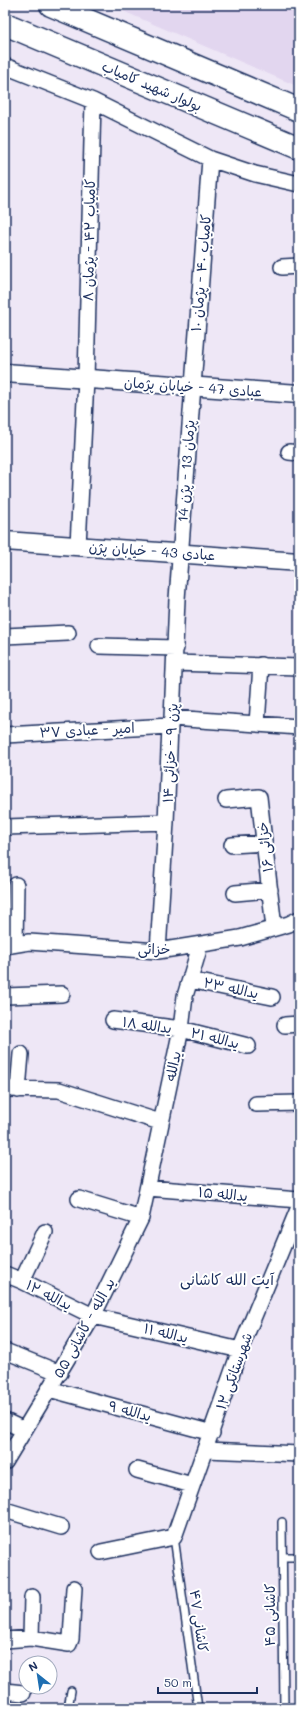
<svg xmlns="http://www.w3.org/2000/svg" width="304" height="1713" font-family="Mali,'Playpen Sans Arabic',sans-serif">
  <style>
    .built { fill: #e2d6ef }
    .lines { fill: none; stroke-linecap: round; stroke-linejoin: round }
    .service-casing { stroke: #1b2f5e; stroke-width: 10 }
    .minor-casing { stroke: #1b2f5e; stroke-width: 18 }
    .tertiary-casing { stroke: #1b2f5e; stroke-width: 21 }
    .primary-casing { stroke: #1b2f5e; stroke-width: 25 }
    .service { stroke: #fff; stroke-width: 7 }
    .minor { stroke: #fff; stroke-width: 15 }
    .tertiary { stroke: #fff; stroke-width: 18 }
    .primary { stroke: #fff; stroke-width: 22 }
    .labels { text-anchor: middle; stroke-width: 4; stroke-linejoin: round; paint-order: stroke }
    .street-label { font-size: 14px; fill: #1b2f5e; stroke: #fff }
    .neighbourhood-label { font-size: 15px; fill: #1b2f5e; stroke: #fff }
  </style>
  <rect width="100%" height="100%" fill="#eee7f6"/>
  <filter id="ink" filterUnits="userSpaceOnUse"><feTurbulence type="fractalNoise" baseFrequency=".025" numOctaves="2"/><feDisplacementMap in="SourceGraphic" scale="8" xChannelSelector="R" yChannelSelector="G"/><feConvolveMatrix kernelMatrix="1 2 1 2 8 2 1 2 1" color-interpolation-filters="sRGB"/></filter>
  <g filter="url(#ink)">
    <path class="built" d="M109,5H299V87Z"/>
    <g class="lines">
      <defs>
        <path id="service" d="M282,1522L284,1708
          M174,1537L198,1708
          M283,1557H299
          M68,1708L71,1691"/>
        <path id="minor" d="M5,66L93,101L210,159L255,174L299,184
          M282,267L299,266
          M289,452L299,453
          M78,546L86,379L93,101
          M5,636L68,633
          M99,646L176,648
          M175,663L299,667
          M172,718L299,727
          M257,724L261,665
          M5,735L170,726
          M226,800L259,797L274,928
          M5,827L166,822
          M232,845L264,843
          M235,893L270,890
          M15,943L16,885
          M5,946L29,942L158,951L240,938L289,924L299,919
          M158,951L166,822L170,726L172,718L177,599L210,159
          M190,980L272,997
          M5,996L62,994
          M113,1020L181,1029L248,1046
          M285,1025L299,1024
          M5,1089L59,1090L160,1122
          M18,1090L21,1054
          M256,1104L299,1103
          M148,1188L299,1200
          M79,1199L141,1218
          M5,1274L22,1281L93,1316L240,1350
          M22,1281L45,1232
          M5,1351L60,1373
          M49,1389L212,1433
          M5,1421L24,1430
          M206,1450L299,1454
          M5,1462L93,1316L141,1218L181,1029L185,996L200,946
          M137,1470L192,1485
          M5,1510L61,1527
          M101,1552L174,1537L240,1350L299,1207
          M31,1638L32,1597
          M5,1640L31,1638L69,1644L71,1639L74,1588
          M5,1691L23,1693"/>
        <path id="tertiary" d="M5,373L299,394
          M5,541L299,562"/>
        <path id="primary" d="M51,5L299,110
          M5,24L299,148"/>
      </defs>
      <use href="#service" class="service-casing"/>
      <use href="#minor" class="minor-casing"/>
      <use href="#tertiary" class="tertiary-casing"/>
      <use href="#primary" class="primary-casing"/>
      <use href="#service" class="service"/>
      <use href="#minor" class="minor"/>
      <use href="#tertiary" class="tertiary"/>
      <use href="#primary" class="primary"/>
    </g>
  </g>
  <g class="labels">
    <g class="street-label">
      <text transform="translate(152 86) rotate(23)" y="5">بولوار شهید کامیاب</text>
      <text transform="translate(89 240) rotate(-89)" y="5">کامیاب ۴۲ - پژمان ۸</text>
      <text transform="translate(201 273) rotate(-85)" y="5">کامیاب ۴۰ - پژمان ۱۰</text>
      <text transform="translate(193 387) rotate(4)" y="5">عبادی 47 - خیابان پژمان</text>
      <text transform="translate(186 471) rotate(-86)" y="5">پژمان 13 - پژن 14</text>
      <text transform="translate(152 551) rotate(4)" y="5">عبادی 43 - خیابان پژن</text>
      <text transform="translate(87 730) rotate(-3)" y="5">امیر - عبادی ۳۷</text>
      <text transform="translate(170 753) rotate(-87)" y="5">پژن ۹ - خزائی ۱۴</text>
      <text transform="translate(265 847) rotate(-97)" y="5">خزائی ۱۶</text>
      <text x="154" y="954">خزائی</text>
      <text transform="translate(231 988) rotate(12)" y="5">یدالله ۲۳</text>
      <text transform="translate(147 1025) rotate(8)" y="5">یدالله ۱۸</text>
      <text transform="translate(215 1038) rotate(14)" y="5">یدالله ۲۱</text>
      <text transform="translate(173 1066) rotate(-78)" y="5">یدالله</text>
      <text transform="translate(223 1194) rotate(5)" y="5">یدالله ۱۵</text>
      <text transform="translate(49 1295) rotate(27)" y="5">یدالله ۱۲</text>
      <text transform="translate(84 1328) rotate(-61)" y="5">ید الله - کاشانی ۵۵</text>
      <text transform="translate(166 1333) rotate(13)" y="5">یدالله ۱۱</text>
      <text transform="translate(234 1371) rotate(-70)" y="5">شهرستانکی ۱۲</text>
      <text transform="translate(130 1411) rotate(15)" y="5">یدالله ۹</text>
      <text transform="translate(270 1615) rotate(-90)" y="5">کاشانی ۴۵</text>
      <text transform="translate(199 1621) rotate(82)" y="5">کاشانی ۴۷</text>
    </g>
    <g class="neighbourhood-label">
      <text x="227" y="1285">آیت الله کاشانی</text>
    </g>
  </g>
  <rect width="304" height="1713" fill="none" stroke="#fff" stroke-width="20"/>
  <rect x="10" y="10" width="284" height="1693" fill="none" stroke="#1b2f5e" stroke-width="1.5" filter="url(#ink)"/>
  <g transform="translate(38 1675) rotate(330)"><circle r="19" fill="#ffffff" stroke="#a4acbf"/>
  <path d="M0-3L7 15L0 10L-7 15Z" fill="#1f6fb2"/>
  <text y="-6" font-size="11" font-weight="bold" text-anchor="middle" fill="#1b2f5e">N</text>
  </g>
  <path d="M158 1687v6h99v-6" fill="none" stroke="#1b2f5e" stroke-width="2"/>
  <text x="164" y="1687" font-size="12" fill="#1b2f5e" stroke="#ffffff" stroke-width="3" paint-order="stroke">50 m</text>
</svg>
